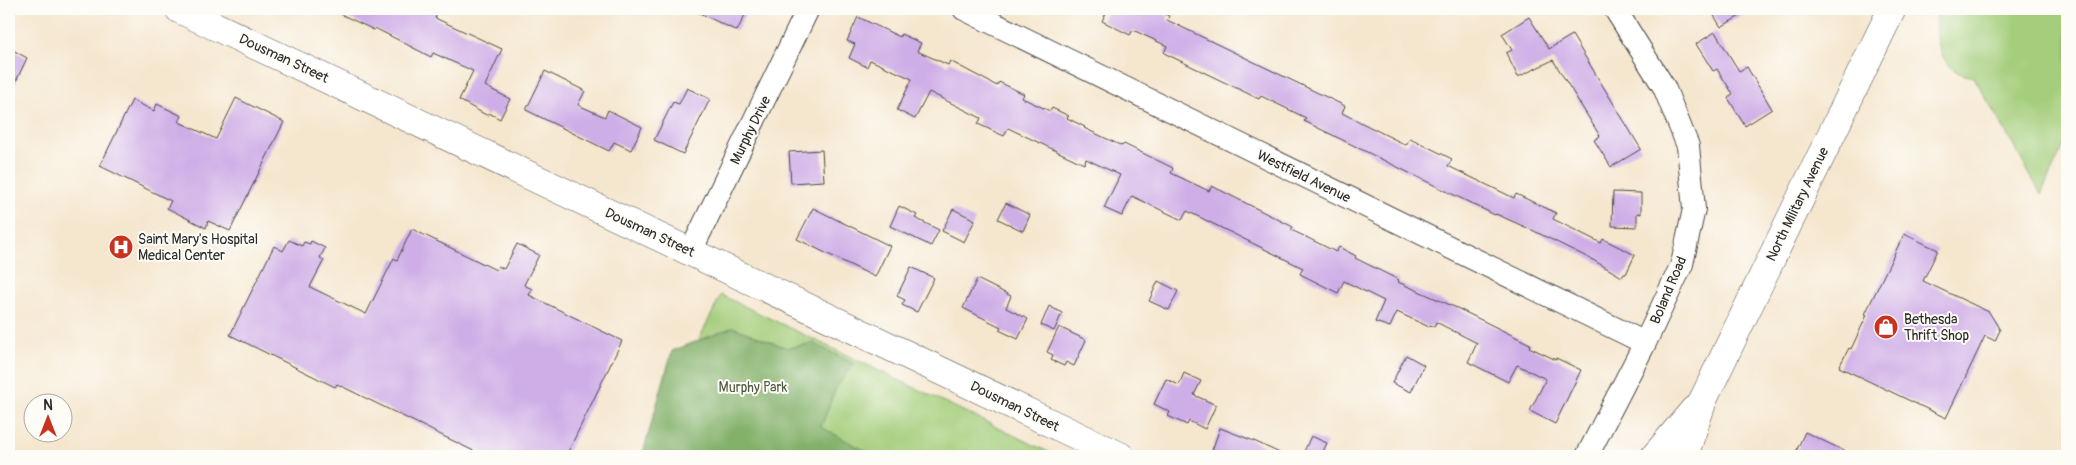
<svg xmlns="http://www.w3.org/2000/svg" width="2076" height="465" font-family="Pangolin,sans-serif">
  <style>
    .green { fill: #a4ce7b; stroke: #687c53 }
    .forest { fill: #83b16b; stroke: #576e4b }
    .building { fill: #cfaee7 }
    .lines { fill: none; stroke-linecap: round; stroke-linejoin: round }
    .street-casing { stroke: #494743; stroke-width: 24 }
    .secondary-casing { stroke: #494743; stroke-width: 29 }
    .street { stroke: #fff; stroke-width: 22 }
    .secondary { stroke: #fff; stroke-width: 28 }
    .labels { text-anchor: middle; stroke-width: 4; stroke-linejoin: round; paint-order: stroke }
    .street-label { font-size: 14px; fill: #2b2b2b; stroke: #fdfcf7 }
    .poi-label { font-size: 14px; fill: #2b2b2b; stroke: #fdfcf7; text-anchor: start }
    .park-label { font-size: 14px; fill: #4f5c43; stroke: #fdfcf7 }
  </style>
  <rect width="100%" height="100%" fill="#fdfcf7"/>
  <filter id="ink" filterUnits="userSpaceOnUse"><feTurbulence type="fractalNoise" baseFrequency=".02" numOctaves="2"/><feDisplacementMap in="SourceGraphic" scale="10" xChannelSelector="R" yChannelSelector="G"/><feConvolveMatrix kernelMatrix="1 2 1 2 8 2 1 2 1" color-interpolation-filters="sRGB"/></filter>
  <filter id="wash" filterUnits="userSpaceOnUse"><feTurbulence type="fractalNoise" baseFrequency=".0096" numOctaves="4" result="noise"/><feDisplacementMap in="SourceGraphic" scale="20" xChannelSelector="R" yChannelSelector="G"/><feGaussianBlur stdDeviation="1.12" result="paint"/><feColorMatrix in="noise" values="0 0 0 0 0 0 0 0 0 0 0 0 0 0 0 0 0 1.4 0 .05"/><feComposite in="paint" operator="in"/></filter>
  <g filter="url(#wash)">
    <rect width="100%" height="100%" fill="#f5e6ce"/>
    <path class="green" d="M1938,9H2067V139L2041,194L1974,77C1970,76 1963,75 1959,73C1936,60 1936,34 1936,11Z
      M721,295L1057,456H641Z"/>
    <path class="forest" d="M733,327L787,348L813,343L854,364L836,388L821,427L875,456H642L672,351Z"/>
    <g id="blocks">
      <path class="building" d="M330,9H397L409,15L412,9H439L435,18L502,49L485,86L510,99L500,119L489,113L488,116L459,100L473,71L433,53L431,57L375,28L374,30Z
        M691,9H748L737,31Z
        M1108,9H1155L1169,16L1167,20L1345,106L1342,113L1406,145L1410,138L1452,159L1448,166L1514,198L1516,194L1556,213L1553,219L1601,243L1603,239L1635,255L1626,274H1624L1622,277L1593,260L1534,231L1496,214L1495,215L1448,192L1304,121L1306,118L1261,96L1259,99L1164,53L1167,46L1133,30L1130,35L1102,21Z
        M1710,9H1752L1721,27Z
        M858,17L900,37L901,34L921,43L917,51L948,65L950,61L997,86L999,82L1024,94L1022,98L1050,111L1052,108L1069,116L1067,118L1085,127L1084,128L1122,146L1124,144L1173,168L1171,173L1209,191L1212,186L1293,227L1291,230L1304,236L1336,252L1339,247L1356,256L1355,258L1399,280L1398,282L1457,308L1530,344L1529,347L1556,360V358L1581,370L1555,424L1530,411L1546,379L1517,365L1508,382L1468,362L1477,343L1436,322L1434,327L1430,325L1429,327L1397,312L1390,327L1375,322L1384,301L1344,281L1338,293L1300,274L1303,268L1187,211L1182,220L1132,196L1122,216L1104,208L1120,175L1086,159L1084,164L1008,128L1004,136L978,124L981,118L929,92L915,119L897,110L912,79L870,60L867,67L849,58L855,44L847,41Z
        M1529,17L1549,49L1572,35L1641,149L1611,167L1594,140L1600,136L1553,60L1518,77L1506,53L1512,50L1502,34Z
        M1715,32L1739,71L1747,67L1772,109L1745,126L1728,98L1733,94L1717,69L1713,71L1696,44Z
        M9,48L27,58L9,96Z
        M545,71L585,91L578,105L605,117L608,110L642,127L631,150L614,142L609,151L526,110Z
        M687,88L710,99L683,154L654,140L673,102L679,104Z
        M236,98L284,122L230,231L208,221L206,228L167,208L171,201L100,166L132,100L154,111L157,104L182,116L179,122L216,139Z
        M822,150L824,181L791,183L789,152Z
        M1613,192L1641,193V214L1637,213V227L1612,226Z
        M1006,203L1030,215L1023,231L998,219Z
        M899,206L917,215L915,218L939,230L931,246L890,226Z
        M813,208L890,246L875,277L797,239Z
        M953,209L975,220L964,242L942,231Z
        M412,229L496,270L498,266L504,269L517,244L539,255L524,285L532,289L529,295L622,341L566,456H484L337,384L335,387L230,335L274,246L283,251L289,240L302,246L304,242L310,244L311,241L325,248L320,258L324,260L310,287L366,314L394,258L397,260Z
        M1904,234L1938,250L1923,281L1989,312L2000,330L1995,341L1985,336L1946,418L1839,367L1849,348L1851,349L1867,315L1865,314Z
        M911,267L934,278L917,312L902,305L905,300L897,296Z
        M977,279L1011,296L1006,308L1028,319L1018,339L999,330L1001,327L963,308Z
        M1158,281L1178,291L1169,310L1149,301Z
        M1049,306L1062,313L1054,331L1041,325Z
        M1059,327L1086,340L1074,366L1066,362L1064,366L1051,360L1053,355L1047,352Z
        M1406,355L1424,365L1411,392L1392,383Z
        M1184,373L1201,381L1194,395L1216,405L1205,429L1189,421L1187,425L1168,416L1170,412L1154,404L1166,379L1179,385Z
        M1220,428L1254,441L1286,456H1210Z
        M1805,432L1855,456H1794Z
        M1311,436L1327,443L1321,456H1302Z"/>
    </g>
  </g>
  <g filter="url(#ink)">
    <use href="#blocks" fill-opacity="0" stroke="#494743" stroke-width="1"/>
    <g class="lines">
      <defs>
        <path id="street" d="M964,9L1645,343
          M691,251L808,9
          M1587,456L1645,343L1682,264L1694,209L1688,146L1664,87L1615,9"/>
        <path id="secondary" d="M179,9L1120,456
          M1655,456L1694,410
          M1684,456L1703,400L1892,9"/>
      </defs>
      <use href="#street" class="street-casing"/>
      <use href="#secondary" class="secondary-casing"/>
      <use href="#street" class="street"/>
      <use href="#secondary" class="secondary"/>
    </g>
  </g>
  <defs>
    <symbol id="hospital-disc" viewBox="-11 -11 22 22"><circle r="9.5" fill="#c8321e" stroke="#fdfcf7"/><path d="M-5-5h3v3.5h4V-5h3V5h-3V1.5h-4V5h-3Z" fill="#fff"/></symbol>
    <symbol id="shop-disc" viewBox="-11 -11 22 22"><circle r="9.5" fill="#c8321e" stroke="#fdfcf7"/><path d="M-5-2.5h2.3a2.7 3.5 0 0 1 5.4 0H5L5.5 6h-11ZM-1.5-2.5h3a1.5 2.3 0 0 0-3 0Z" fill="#fff"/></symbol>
  </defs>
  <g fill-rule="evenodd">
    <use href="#hospital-disc" x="107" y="233" width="28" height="28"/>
    <use href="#shop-disc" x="1872" y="313" width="28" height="28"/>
  </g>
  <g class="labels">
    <g class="street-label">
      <text transform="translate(284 58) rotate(25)" y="5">Dousman Street</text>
      <text transform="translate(750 130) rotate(-64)" y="5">Murphy Drive</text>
      <text transform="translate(1304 176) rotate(26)" y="5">Westfield Avenue</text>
      <text transform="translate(1797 204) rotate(-64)" y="5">North Military Avenue</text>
      <text transform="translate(650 232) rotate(25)" y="5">Dousman Street</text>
      <text transform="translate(1668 290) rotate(-67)" y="5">Boland Road</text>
      <text transform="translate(1015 406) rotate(26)" y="5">Dousman Street</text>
    </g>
    <g class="poi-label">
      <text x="138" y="244">Saint Mary's Hospital<tspan x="138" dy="16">Medical Center</tspan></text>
      <text x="1904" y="324">Bethesda<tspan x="1904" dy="16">Thrift Shop</tspan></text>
    </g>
    <g class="park-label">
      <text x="753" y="392">Murphy Park</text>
    </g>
  </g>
  <rect width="2076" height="465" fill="none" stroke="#fdfcf7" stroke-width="30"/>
  <g transform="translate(48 418)"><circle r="24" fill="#fdfcf7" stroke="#a9a8a5"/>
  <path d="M0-4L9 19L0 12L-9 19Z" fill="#c8321e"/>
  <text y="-8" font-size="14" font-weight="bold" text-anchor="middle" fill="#2b2b2b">N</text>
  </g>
</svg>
